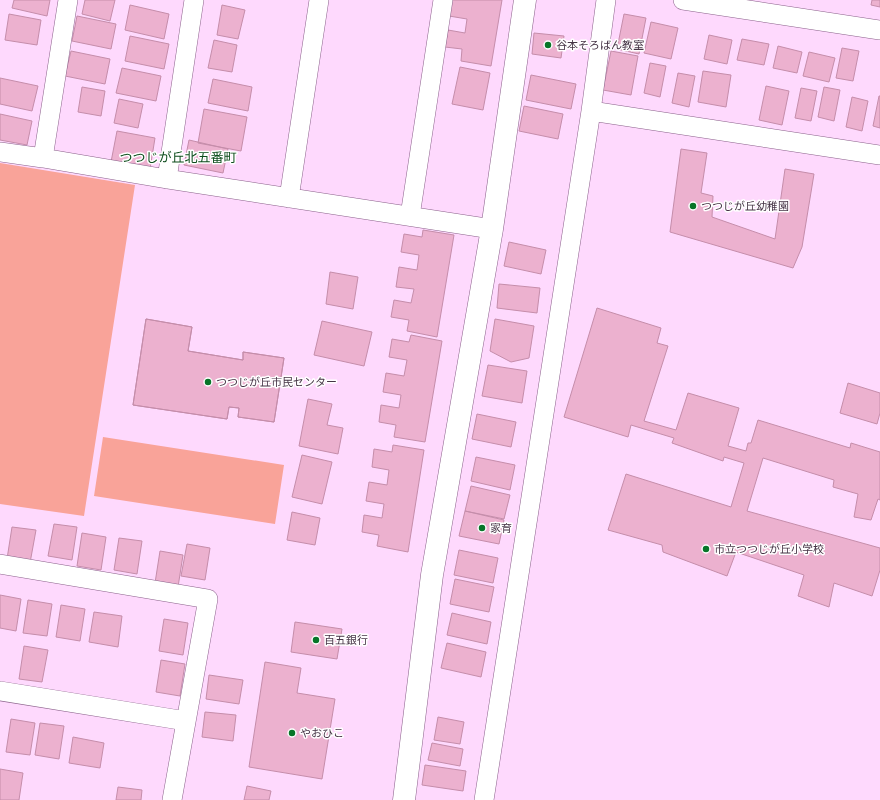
<svg xmlns="http://www.w3.org/2000/svg" width="880" height="800" font-family="'PT Sans','Noto Sans JP',sans-serif">
  <style>
    .green { fill: #f9a399 }
    .building { fill: #ecb1cf; stroke: #c58daa }
    .lines { fill: none; stroke-linecap: round; stroke-linejoin: round }
    .street-casing { stroke: #8a618a; stroke-width: 20 }
    .secondary-casing { stroke: #8a618a; stroke-width: 23 }
    .street { stroke: #fff; stroke-width: 19 }
    .secondary { stroke: #fff; stroke-width: 22 }
    .poi-dot { fill: #077528; stroke: #fff; stroke-width: 1.5 }
    .labels { text-anchor: middle; stroke-width: 3; stroke-linejoin: round; paint-order: stroke }
    .poi-label { font-size: 11px; fill: #463446; stroke: #fff; text-anchor: start }
    .quarter-label { font-size: 13px; fill: #0c4c1b; stroke: #fff }
  </style>
  <rect width="100%" height="100%" fill="#fed9fd"/>
  <path class="green" d="M0,163L135,185L84,516L0,504Z
    M103,437L284,465L275,524L94,496Z"/>
  <path class="building" d="M14,0H50L47,16L12,8Z
    M85,0H115L110,21L82,14Z
    M452,0H502L491,66L461,61L462,49L445,47L448,30L465,33L467,19L449,16Z
    M872,0H880V7L871,5Z
    M130,5L169,14L164,39L125,30Z
    M222,5L245,10L238,39L217,35Z
    M9,14L41,20L37,45L5,40Z
    M624,14L646,18L639,54L617,49Z
    M77,16L116,24L111,49L72,41Z
    M651,22L678,28L671,59L644,53Z
    M534,33L564,36L561,58L532,54Z
    M709,35L732,40L727,64L704,59Z
    M130,36L169,44L164,69L125,61Z
    M742,39L769,44L764,65L737,60Z
    M214,40L237,45L232,72L208,68Z
    M778,46L802,52L797,73L773,68Z
    M842,48L859,51L853,81L836,78Z
    M71,51L110,59L105,84L65,76Z
    M611,51L638,56L631,95L603,90Z
    M809,52L835,58L829,82L803,76Z
    M650,63L666,66L660,97L644,93Z
    M460,67L490,73L483,110L452,104Z
    M122,68L161,76L156,101L116,93Z
    M703,71L731,75L726,107L698,102Z
    M678,73L695,76L689,107L672,103Z
    M531,75L576,84L571,109L526,100Z
    M0,78L38,86L32,111L0,104Z
    M213,79L252,87L248,111L208,103Z
    M766,86L789,91L782,125L759,120Z
    M82,87L105,91L101,116L78,112Z
    M824,87L840,90L834,121L818,117Z
    M801,88L817,91L811,121L795,118Z
    M879,96H880V128L873,126Z
    M852,97L868,101L862,131L846,127Z
    M119,99L143,104L138,128L114,123Z
    M524,106L563,114L558,139L519,131Z
    M204,109L247,117L241,151L198,143Z
    M0,114L32,121L27,145L0,140Z
    M117,131L155,138L150,169L111,162Z
    M189,140L228,149L223,173L184,165Z
    M681,149L707,153L701,193L713,196L712,217L775,239L785,169L814,174L802,247L793,268L670,232Z
    M423,230L454,235L437,337L407,331L409,320L391,317L394,300L411,303L414,289L396,287L399,267L417,270L419,255L401,252L404,234L422,237Z
    M509,242L546,250L541,274L504,266Z
    M330,272L358,277L353,309L326,304Z
    M499,284L540,288L537,313L497,308Z
    M597,308L661,328L657,343L668,346L644,421L676,430L688,393L739,408L728,446L746,451L748,443H751L758,420L850,448L851,443L880,452V500L878,499L871,520L854,517L858,494L833,487L834,480L763,458L747,511L880,548V570L872,596L834,583L829,607L798,596L804,575L736,552L727,576L663,552L662,545L608,530L626,474L731,507L744,463L724,457L723,461L672,443L674,438L631,425L628,437L564,417Z
    M146,319L192,327L188,351L243,360V352L284,358L274,422L238,417L239,408L229,407L227,419L133,405Z
    M146,319L192,327L188,351L243,360V352L284,358L274,422L238,417L239,408L229,407L227,419L133,405Z
    M495,319L534,326L529,358L511,362L490,351Z
    M322,321L372,332L364,366L314,355Z
    M411,335L442,341L425,442L394,437L396,425L379,422L381,405L399,408L401,395L383,392L386,373L404,376L407,360L389,357L392,339L409,342Z
    M488,365L527,371L522,403L482,396Z
    M848,383L880,393V413L877,424L840,413Z
    M308,399L332,404L327,425L343,428L338,454L299,446Z
    M477,414L516,422L511,447L472,439Z
    M393,445L424,450L408,552L377,546L379,535L362,532L364,515L382,518L384,504L366,501L369,482L387,485L389,470L372,467L374,449L392,452Z
    M302,455L332,462L322,504L292,497Z
    M476,457L515,465L510,490L471,481Z
    M471,486L510,495L504,519L465,511Z
    M465,511L504,520L499,544L459,536Z
    M292,512L320,518L315,545L287,540Z
    M54,524L77,527L72,560L48,556Z
    M12,527L36,530L30,563L7,559Z
    M82,533L106,537L101,570L77,566Z
    M119,538L142,541L137,574L114,570Z
    M187,544L210,548L205,580L181,576Z
    M459,550L498,558L493,583L454,575Z
    M160,551L183,555L178,587L155,583Z
    M455,579L494,587L489,612L450,604Z
    M0,595L21,599L16,631L0,628Z
    M28,600L52,604L47,636L23,633Z
    M61,605L85,609L80,641L56,637Z
    M94,612L122,616L118,647L89,642Z
    M452,613L491,622L487,644L447,635Z
    M164,619L188,623L183,655L159,651Z
    M295,622L342,629L337,659L291,652Z
    M447,643L486,652L481,677L441,668Z
    M24,646L48,650L42,682L19,679Z
    M161,660L185,664L180,696L156,692Z
    M265,662L301,668L297,693L335,699L322,779L249,767Z
    M209,675L243,680L239,704L206,699Z
    M205,712L236,715L233,741L202,737Z
    M438,717L464,722L460,744L434,740Z
    M11,719L35,723L30,755L6,752Z
    M40,723L64,726L59,759L35,755Z
    M73,737L104,743L100,768L69,763Z
    M432,743L463,749L460,766L428,760Z
    M425,765L466,771L463,791L422,785Z
    M0,769L23,773L19,800H0Z
    M247,786L271,791L269,800H244Z
    M118,787L142,790L141,800H116Z"/>
  <g class="lines">
    <defs>
      <path id="street" d="M683,0L880,30
        M591,111L880,155
        M0,152L43,158L167,179L492,229
        M43,158L68,0
        M167,179L194,0
        M289,198L319,0
        M410,216L443,0
        M0,564L208,599L172,800
        M0,691L186,721
        M484,800L591,111L606,0"/>
      <path id="secondary" d="M404,800L432,575L492,229L525,0"/>
    </defs>
    <use href="#street" class="street-casing"/>
    <use href="#secondary" class="secondary-casing"/>
    <use href="#street" class="street"/>
    <use href="#secondary" class="secondary"/>
  </g>
  <g class="poi-dot">
    <circle cx="548" cy="45" r="4"/>
    <circle cx="693" cy="206" r="4"/>
    <circle cx="208" cy="382" r="4"/>
    <circle cx="482" cy="528" r="4"/>
    <circle cx="706" cy="549" r="4"/>
    <circle cx="316" cy="640" r="4"/>
    <circle cx="292" cy="733" r="4"/>
  </g>
  <g class="labels">
    <g class="poi-label">
      <text x="556" y="49">谷本そろばん教室</text>
      <text x="701" y="210">つつじが丘幼稚園</text>
      <text x="216" y="386">つつじが丘市民センター</text>
      <text x="490" y="532">家育</text>
      <text x="714" y="553">市立つつじが丘小学校</text>
      <text x="324" y="644">百五銀行</text>
      <text x="300" y="737">やおひこ</text>
    </g>
    <g class="quarter-label">
      <text x="178" y="162">つつじが丘北五番町</text>
    </g>
  </g>
</svg>
